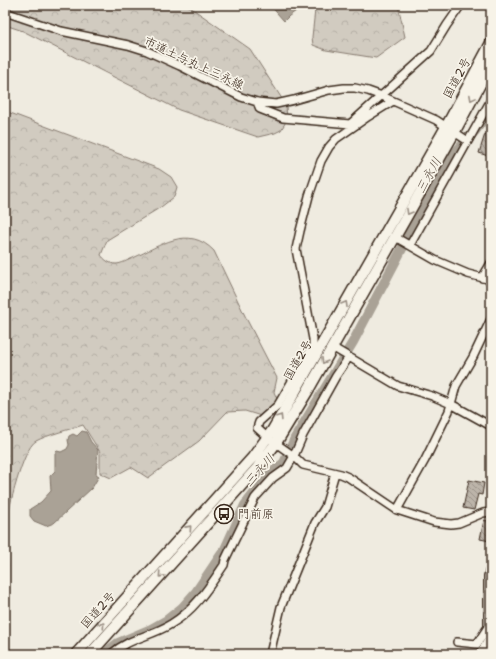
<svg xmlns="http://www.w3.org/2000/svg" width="496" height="659" font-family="'Shantell Sans','Klee One',sans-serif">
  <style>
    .forest { fill: url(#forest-crowns); stroke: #867a6f }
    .water { fill: #aaa296; stroke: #7e7266 }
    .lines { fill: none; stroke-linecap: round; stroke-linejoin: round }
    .river { stroke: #aaa296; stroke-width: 10 }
    .building { fill: url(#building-back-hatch); stroke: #3b2a1e }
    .minor-casing { stroke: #3b2a1e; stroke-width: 10 }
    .highway-casing { stroke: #3b2a1e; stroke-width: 13 }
    .minor { stroke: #f7f3e8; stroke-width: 7 }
    .highway { stroke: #f7f3e8; stroke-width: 10 }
    .oneway { stroke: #998e83 }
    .labels { text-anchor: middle; stroke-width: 3.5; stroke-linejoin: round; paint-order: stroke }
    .street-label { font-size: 12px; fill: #3b2a1e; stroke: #f7f3e8 }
    .poi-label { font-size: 12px; fill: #3b2a1e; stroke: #f7f3e8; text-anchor: start }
    .water-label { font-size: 13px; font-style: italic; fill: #625448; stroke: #f7f3e8 }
  </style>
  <defs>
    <pattern id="forest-crowns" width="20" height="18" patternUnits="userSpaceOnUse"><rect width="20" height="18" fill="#d1cbc0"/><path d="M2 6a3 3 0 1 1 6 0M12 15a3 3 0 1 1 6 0" fill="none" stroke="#b4aea5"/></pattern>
    <pattern id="building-back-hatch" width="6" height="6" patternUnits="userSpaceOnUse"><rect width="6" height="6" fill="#bdb5aa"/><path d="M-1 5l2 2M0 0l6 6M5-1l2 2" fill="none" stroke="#9b938a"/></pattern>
  </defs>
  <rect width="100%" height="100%" fill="#efebe0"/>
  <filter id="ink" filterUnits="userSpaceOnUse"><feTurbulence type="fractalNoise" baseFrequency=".025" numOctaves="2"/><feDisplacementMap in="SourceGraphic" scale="8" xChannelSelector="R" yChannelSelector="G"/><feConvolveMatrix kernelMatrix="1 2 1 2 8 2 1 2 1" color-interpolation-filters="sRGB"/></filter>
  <g filter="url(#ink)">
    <path class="forest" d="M5,5H187L250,49L286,105L287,120L281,130L275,133L258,137L179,110L23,31L5,25Z
      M309,5H398L405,37L376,58L326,50L313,45L312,37L315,10Z
      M5,111L159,169L171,177L177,187L174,197L161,207L107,240L101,255C104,259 109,264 116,264C121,264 128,260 133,258C160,246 188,224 214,251L247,320L277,378L274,392L278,401L261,416L245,411L227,412L199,441L148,478L131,467L111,478L100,473V452L83,425C71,429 47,435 36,441C22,449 9,510 5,527Z
      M5,534L8,565L5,642Z"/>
    <path class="water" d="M270,5H298L299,9L289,16L284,21Z
      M82,431L86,432L91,442L98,450L96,474L99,476L92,488L54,523L46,526L34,521L30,516V509L41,502L51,491L50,476L55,471V453L57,451L61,452L67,449L69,445L68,440L69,436L73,434L77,436Z"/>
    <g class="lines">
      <path class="river" d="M407,238L421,211L441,180L445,167L454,154L475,131L491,109
        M106,654L109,650L118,643L151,629L167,620L182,608L196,592L225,549L245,505L268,476L284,463L295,438L353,342L403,247"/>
    </g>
    <path class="building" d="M491,126V157L479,153L485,134L487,135Z
      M469,480L484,483L482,495L478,494L474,510L463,508Z
      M484,520L491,522L490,541L480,539Z"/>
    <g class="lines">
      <defs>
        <path id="minor" d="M5,12L61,31L128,45L147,51L180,66L241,97L257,102L276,104L294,100L329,90L344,88H355L368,91L382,96L436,120L468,141
          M257,102L260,109L283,118L350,124L431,51L447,25L461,5
          M367,112L369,116L393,101
          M369,116L336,139L329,147L321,161L309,196L300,231L296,249L313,339V345L278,405L259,422L257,428L267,437L294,456L303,465L341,474L348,477L397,510L434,522L451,524L459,523L483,513L491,512
          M395,237L435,260L468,274L491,280
          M410,245L491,100
          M482,278L491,263
          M332,347L398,386L432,396L451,404L491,426
          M397,510L425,460L449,411L456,386L473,357L491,319
          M457,642L477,644L488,627V576L491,566
          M111,654C129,638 152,636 171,624C195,610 209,587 224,565L225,560L255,498L273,478L287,468L294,456L303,435L336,376L349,357
          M270,654L281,607L315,523L325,507L335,473
          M480,654L491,635"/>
        <path id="highway" d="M76,654L253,457L272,431L289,402L446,127L491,43
          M90,654L257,468L276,443L307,392L454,133L491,64"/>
      </defs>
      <use href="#minor" class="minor-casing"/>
      <use href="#highway" class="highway-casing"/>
      <use href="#minor" class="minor"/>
      <use href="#highway" class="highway"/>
    </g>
    <defs><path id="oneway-chevron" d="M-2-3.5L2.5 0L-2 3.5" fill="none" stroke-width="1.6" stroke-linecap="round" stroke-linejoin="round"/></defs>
    <g class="oneway">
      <use href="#oneway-chevron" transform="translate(472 98) rotate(118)"/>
      <use href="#oneway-chevron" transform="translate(409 212) rotate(120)"/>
      <use href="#oneway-chevron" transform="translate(345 304) rotate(-60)"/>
      <use href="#oneway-chevron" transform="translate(324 361) rotate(120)"/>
      <use href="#oneway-chevron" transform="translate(280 417) rotate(-58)"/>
      <use href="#oneway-chevron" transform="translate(189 528) rotate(-48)"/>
      <use href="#oneway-chevron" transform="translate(161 575) rotate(132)"/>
      <use href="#oneway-chevron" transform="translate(102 625) rotate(-48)"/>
    </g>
  </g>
  <defs>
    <symbol id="bus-ring" viewBox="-11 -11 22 22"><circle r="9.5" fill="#f7f3e8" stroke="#3b2a1e" stroke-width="1.5"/><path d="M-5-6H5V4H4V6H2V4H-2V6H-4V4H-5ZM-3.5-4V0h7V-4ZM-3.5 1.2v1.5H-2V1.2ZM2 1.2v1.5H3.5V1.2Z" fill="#3b2a1e"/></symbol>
  </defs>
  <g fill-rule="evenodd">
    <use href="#bus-ring" x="213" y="503" width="22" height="22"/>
  </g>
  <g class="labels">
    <g class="street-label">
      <text transform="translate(194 63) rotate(25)" y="4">市道土与丸上三永線</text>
      <text transform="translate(457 78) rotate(-62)" y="4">国道2号</text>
      <text transform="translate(298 360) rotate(-60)" y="4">国道2号</text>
      <text transform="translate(98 610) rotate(-48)" y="4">国道2号</text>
    </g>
    <g class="poi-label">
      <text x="238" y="518">門前原</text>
    </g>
    <g class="water-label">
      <text transform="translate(428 175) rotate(-61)" y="5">三永川</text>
      <text transform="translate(259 470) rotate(-48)" y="5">三永川</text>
    </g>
  </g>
  <rect width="496" height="659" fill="none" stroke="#f7f3e8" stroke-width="20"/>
  <rect x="10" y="10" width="476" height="639" fill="none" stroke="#3b2a1e" stroke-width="1.5" filter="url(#ink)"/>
</svg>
